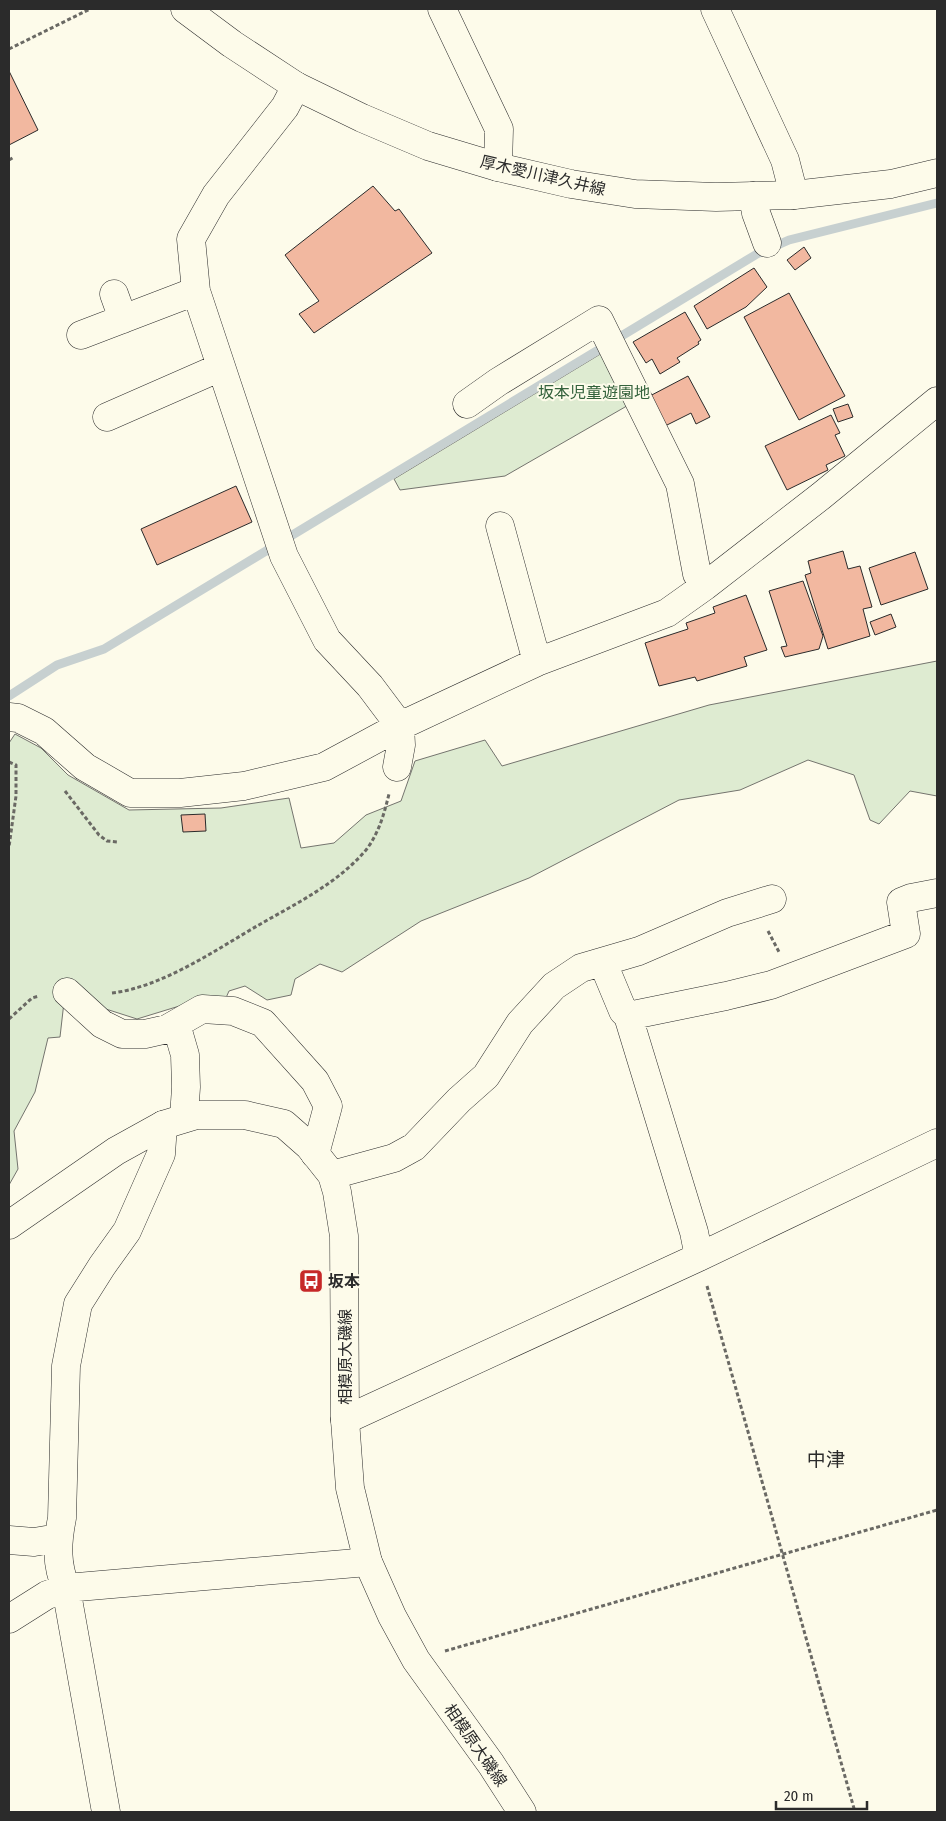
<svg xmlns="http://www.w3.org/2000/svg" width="946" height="1821" font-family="'Fira Sans Condensed','Noto Sans JP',sans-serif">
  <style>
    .green { fill: #deebd1; stroke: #74746e }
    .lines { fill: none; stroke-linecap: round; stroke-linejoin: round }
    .stream { stroke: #c7d0d0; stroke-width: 9 }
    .building { fill: #f2b8a0; stroke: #2b2b2b }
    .minor-casing { stroke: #2b2b2b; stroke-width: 29 }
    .major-casing { stroke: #2b2b2b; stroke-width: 29 }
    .path { stroke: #6a6964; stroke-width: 3; stroke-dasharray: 4 2.5; stroke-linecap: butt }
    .minor { stroke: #fdfbea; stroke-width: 28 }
    .major { stroke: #fdfbea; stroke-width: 28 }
    .labels { text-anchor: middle; stroke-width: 4; stroke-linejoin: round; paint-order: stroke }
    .street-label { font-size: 16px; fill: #2b2b2b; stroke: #fdfbea }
    .park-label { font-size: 16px; fill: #34623c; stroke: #fdfbea }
    .poi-label { font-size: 16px; font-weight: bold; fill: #2b2b2b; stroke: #fdfbea; text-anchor: start }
    .quarter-label { font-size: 19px; fill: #2b2b2b; stroke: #fdfbea }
  </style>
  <rect width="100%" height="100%" fill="#fdfbea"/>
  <path class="green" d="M607,350L632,403L505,476L400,490L394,479Z
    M937,661V796L910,791L879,824L870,820L854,775L808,760L740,790L679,800L529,878L421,921L342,972L320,964L295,979L291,995L267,1000L245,986L229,991L225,1000H199L137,1019L109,1010L64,1002L60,1037L48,1038L35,1092L14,1131L18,1169L9,1185V743L15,734L41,748L68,775L129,810L221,808L289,798L301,848L334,843L366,815L401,801L415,761L485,740L502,766L709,705Z"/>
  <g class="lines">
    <path class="stream" d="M9,696L57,665L104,649L757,254L789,240L937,203"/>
  </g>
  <path class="building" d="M9,71L38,130L9,145Z
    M373,186L395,211L399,209L432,253L314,333L299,314L319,301L285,255Z
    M804,247L811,258L795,270L787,260Z
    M754,268L767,287L746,307L707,329L694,306Z
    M789,293L845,396L799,420L744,317Z
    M685,312L701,340L698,342L699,344L677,358L680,362L660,374L652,359L646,363L633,342Z
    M688,376L710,417L696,424L691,413L661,428L646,398Z
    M848,404L853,417L838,422L833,409Z
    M831,415L840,433L835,435L845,456L826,465L828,470L787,490L765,446Z
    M236,486L252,522L157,565L141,529Z
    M843,551L848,569L860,566L872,607L863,609L870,636L828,649L805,575L811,573L808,561Z
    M915,552L928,589L881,605L869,568Z
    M803,581L823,636L819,649L785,657L781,647L787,646L769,591Z
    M746,595L767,650L744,657L747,666L697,681L695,677L659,686L645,643L688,629L686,623L715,613L713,607Z
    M891,614L896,627L875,635L870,622Z
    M205,814L206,831L183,832L181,815Z"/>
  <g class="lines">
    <defs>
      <path id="minor" d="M442,9L499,129L498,167
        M715,9L785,160L794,195
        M753,196L756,213L767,243
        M196,291L191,239L216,195L285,107L296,86
        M114,294L123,319
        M81,335L196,291L284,556L327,640L370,686L400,726L401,745L397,767
        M467,404L498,382L599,320L680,484L697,574L705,586
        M107,417L221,367
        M500,526L537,662
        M9,717L18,718L44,731L85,767L130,793H180L244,786L324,767L400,726L537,662L667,613L705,586L821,496L937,401
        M603,963L623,1011L628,1016L694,1232L699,1257
        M67,992L102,1024L122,1034H145L167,1029L202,1009L233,1011L263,1023L315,1081L328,1106L315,1154
        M628,1016L726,996L771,985L906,934L901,902L911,898L937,893
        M176,1024L185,1055L186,1087L184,1118
        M332,1175L394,1158L414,1147L459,1100L486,1076L520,1023L554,986L581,968L639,951L727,913L772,899
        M345,1420L699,1257L937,1143
        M9,1540L34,1542L58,1538
        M9,1619L47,1595L66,1588L368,1562
        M106,1812L66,1588C56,1564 57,1543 62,1518L66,1366L78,1304L102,1266L127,1231L161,1154L163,1125"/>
      <path id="major" d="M185,9L232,44L296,86L362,118L428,146L498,167L571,184L635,194L716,197L794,195L891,184L937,173
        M9,1225L116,1151L163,1125L196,1115H245L284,1124L309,1146L332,1175L337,1192L344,1236L345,1420L350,1488L368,1562L392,1616L416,1660L491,1764L522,1812"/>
    </defs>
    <use href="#minor" class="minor-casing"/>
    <use href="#major" class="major-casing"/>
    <path class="path" d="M9,49L90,9
      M9,160L14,157
      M9,762L16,765V796L9,847
      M65,791L99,835L107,841L117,842
      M768,931L779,952
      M112,993C162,987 214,951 257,926C295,904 337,884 366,850C379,833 384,814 389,794
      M9,1019L32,998L39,996
      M707,1286L855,1812
      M445,1651L937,1510"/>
    <use href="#minor" class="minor"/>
    <use href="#major" class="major"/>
  </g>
  <defs>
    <symbol id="bus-square" viewBox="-11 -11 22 22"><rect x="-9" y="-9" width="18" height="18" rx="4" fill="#c62828" stroke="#fdfbea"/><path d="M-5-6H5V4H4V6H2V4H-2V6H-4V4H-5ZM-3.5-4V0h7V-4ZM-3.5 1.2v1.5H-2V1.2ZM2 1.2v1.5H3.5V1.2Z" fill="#fff"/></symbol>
  </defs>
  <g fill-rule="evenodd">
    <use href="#bus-square" x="297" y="1267" width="28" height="28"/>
  </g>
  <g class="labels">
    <g class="street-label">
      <text transform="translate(543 175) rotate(13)" y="6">厚木愛川津久井線</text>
      <text transform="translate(345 1357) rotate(-90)" y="6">相模原大磯線</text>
      <text transform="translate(476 1745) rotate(55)" y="6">相模原大磯線</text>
    </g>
    <g class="park-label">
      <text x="594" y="398">坂本児童遊園地</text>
    </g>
    <g class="poi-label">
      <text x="328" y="1287">坂本</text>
    </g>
    <g class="quarter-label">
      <text x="826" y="1466">中津</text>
    </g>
  </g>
  <rect width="946" height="1821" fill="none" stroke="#2b2b2b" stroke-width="20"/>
  <path d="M776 1801v8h91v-8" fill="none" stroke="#2b2b2b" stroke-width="2.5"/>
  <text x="784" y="1801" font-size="15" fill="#2b2b2b" stroke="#fdfbea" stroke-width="4" paint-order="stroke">20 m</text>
</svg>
